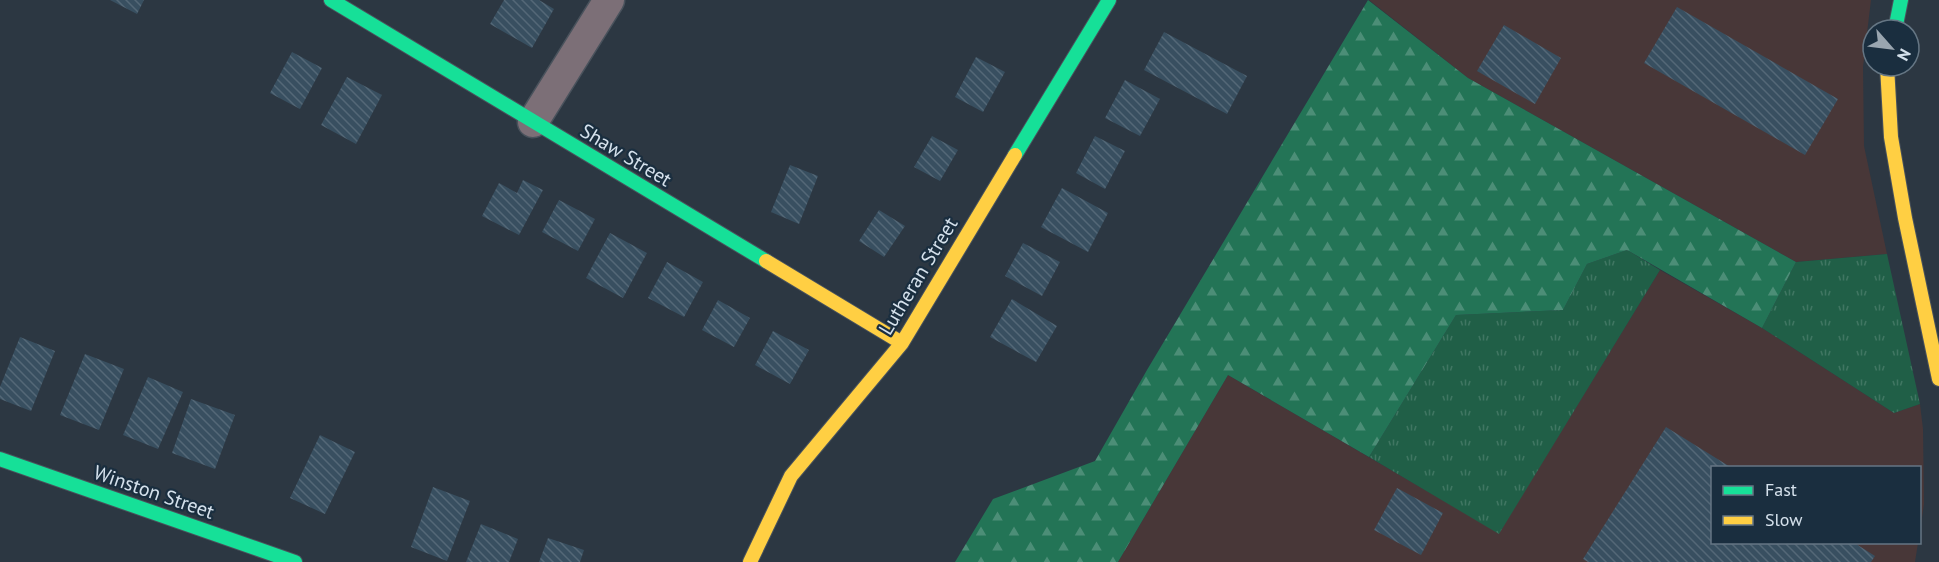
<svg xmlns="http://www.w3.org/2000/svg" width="1939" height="562" font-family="'PT Sans',sans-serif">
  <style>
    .industrial { fill: #483738 }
    .grass { fill: url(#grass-tufts) }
    .forest { fill: url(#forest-firs) }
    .building { fill: url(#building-back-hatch) }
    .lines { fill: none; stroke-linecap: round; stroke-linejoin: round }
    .street-casing { stroke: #49525c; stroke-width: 33 }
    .fast-casing { stroke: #49525c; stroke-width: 16 }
    .slow-casing { stroke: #49525c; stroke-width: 16 }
    .street { stroke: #7c6f77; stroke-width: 30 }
    .fast { stroke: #16e098; stroke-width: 14 }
    .slow { stroke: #ffcf43; stroke-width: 14 }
    .labels { text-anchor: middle; stroke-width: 4.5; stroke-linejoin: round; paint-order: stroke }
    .street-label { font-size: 20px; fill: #d5e1ec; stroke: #1a2e3f }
  </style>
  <defs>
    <pattern id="grass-tufts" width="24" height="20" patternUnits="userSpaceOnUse" patternTransform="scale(1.5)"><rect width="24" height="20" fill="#205f47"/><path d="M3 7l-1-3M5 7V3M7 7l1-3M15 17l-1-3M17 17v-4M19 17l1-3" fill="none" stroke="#407662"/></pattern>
    <pattern id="forest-firs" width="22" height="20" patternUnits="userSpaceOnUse" patternTransform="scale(1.5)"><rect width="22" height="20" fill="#237456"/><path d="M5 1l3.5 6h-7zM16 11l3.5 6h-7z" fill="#4c8e77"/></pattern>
    <pattern id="building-back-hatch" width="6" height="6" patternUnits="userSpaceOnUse" patternTransform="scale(1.5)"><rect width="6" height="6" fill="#384f60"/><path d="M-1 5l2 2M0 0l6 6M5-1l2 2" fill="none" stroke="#546877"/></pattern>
  </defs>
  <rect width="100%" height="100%" fill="#2c3742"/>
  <path class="industrial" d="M1369,0H1871L1863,67L1864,146L1887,254L1796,262L1468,78Z
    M1660,270L1762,328L1894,413L1920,404L1923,429L1924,504L1920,531V468H1712V542L1918,543L1915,562H1118L1228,375L1499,533Z"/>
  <path class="grass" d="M1627,250L1660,270L1499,534L1369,457L1456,315L1563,310L1587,264Z
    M1887,254L1920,404L1894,413L1762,328L1796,262Z"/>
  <path class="forest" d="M1368,0L1468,78L1796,262L1762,328L1627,250L1587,264L1563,310L1456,315L1369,457L1228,375L1118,562H955L993,499L1095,461L1147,370Z"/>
  <path class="building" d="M110,0H144L137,14Z
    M504,0H539L554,9L532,48L490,24Z
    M1677,7L1838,99L1805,155L1644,63Z
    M1504,25L1561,58L1535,104L1477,71Z
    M1164,32L1247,76L1227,114L1144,70Z
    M292,52L322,68L300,109L270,93Z
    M976,57L1005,72L983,112L955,97Z
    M347,77L382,95L356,144L321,125Z
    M1125,80L1160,99L1140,136L1105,118Z
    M932,136L958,150L940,181L914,167Z
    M1095,136L1125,151L1105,189L1076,173Z
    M790,165L818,176L799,224L771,212Z
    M523,180L543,190L519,235L482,216L499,183L517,193Z
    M1062,188L1108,213L1088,252L1041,227Z
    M559,200L595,219L578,251L542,232Z
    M879,210L905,226L884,257L859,241Z
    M610,233L647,253L623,298L586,278Z
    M1023,243L1060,262L1042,296L1005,276Z
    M667,262L703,282L684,317L648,298Z
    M1012,299L1057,326L1036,362L990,337Z
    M718,300L750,318L734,347L702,330Z
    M773,331L809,350L790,384L755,365Z
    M20,337L55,351L31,411L0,399V387Z
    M85,354L124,369L99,430L60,415Z
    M148,377L183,392L158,449L123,435Z
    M191,399L235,415L215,469L172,453Z
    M1666,427L1732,468H1712V542H1853L1875,556L1871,562H1588L1583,559Z
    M320,435L355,452L325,514L290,498Z
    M433,487L470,501L447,561L411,547Z
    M1397,488L1443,513L1421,555L1374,530Z
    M481,524L518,539L509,562H466Z
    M548,538L584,550L580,562H539Z"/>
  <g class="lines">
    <defs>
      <path id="street" d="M533,122L609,0"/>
      <path id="fast" d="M331,0L766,261
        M1895,30L1901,0
        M1015,155L1109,0
        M0,459L295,562"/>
      <path id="slow" d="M1887,66L1891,137L1905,218L1939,379
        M766,261L902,343
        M750,562L791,476L902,343L1015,155"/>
    </defs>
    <use href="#street" class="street-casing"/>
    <use href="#fast" class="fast-casing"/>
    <use href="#slow" class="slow-casing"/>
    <use href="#street" class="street"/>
    <use href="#fast" class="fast"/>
    <use href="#slow" class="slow"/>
  </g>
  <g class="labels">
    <g class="street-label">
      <text transform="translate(626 155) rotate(31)" y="7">Shaw Street</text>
      <text transform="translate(918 276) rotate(-59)" y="7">Lutheran Street</text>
      <text transform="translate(154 492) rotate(19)" y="7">Winston Street</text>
    </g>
  </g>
  <rect x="1711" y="466" width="210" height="78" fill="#1a2e3f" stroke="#657684" stroke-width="1.5"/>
  <rect x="1723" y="486" width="30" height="9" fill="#16e098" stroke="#657684" stroke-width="1.5"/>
  <text x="1765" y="496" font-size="18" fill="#d5e1ec">Fast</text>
  <rect x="1723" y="516" width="30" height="9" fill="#ffcf43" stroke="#657684" stroke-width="1.5"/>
  <text x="1765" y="526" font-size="18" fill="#d5e1ec">Slow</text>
  <g transform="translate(1891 48) rotate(118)"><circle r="28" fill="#1a2e3f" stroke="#657684" stroke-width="1.5"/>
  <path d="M0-4.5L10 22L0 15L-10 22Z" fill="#9aa6b0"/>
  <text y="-9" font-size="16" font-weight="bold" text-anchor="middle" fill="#d5e1ec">N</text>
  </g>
</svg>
